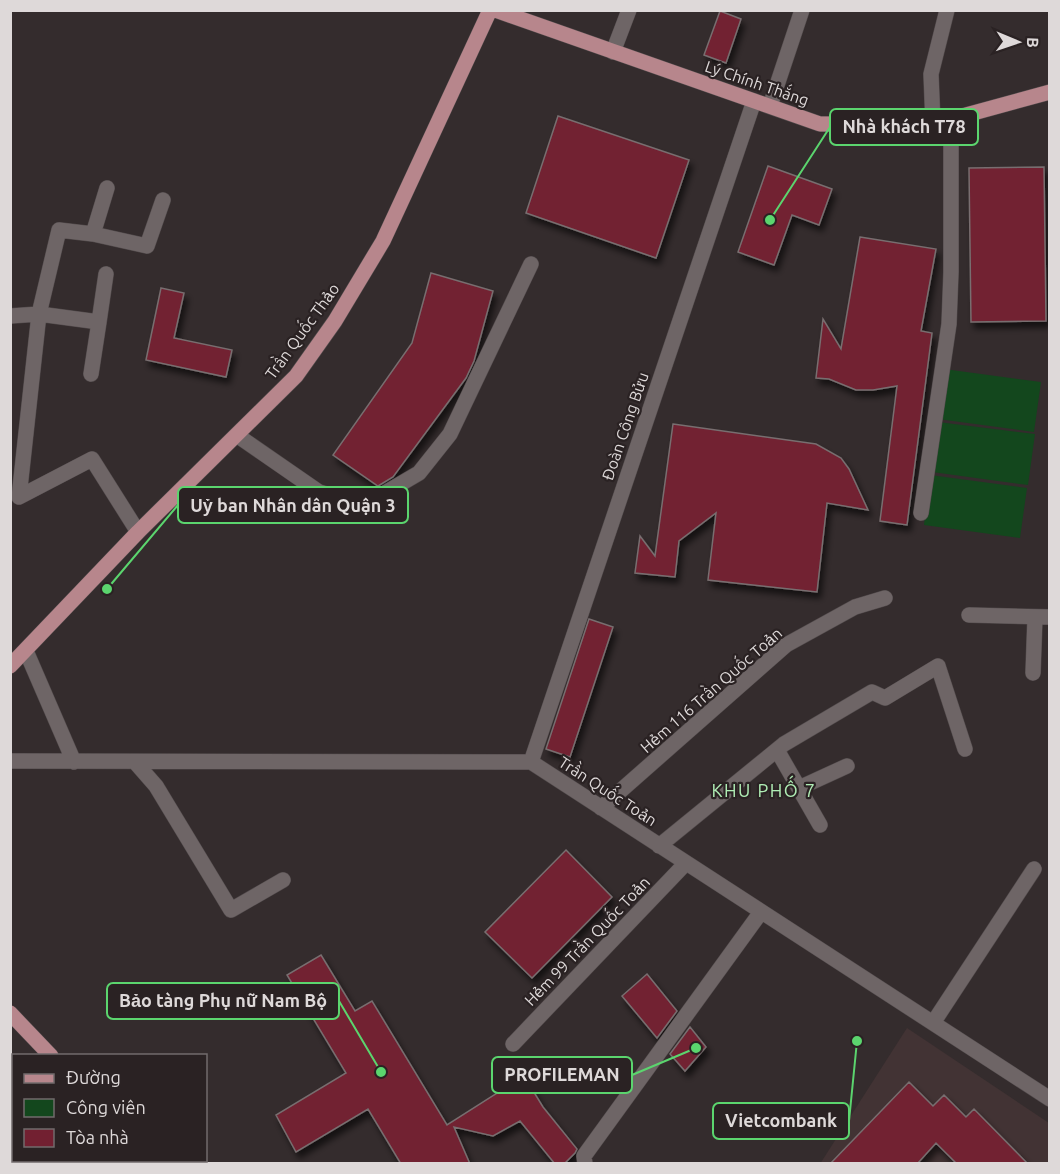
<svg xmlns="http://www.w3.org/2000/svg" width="1060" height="1174" font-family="Ubuntu,sans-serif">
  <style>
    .built { fill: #423334 }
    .green { fill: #13471d }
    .building { fill: #722031; stroke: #786e6f; stroke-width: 1.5; filter: url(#shadow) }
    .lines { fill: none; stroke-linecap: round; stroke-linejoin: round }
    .minor-casing { stroke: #524b4c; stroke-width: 16 }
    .major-casing { stroke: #524b4c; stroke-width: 16 }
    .minor { stroke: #6e6566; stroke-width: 15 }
    .major { stroke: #b7868c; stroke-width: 15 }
    .labels { text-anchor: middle; stroke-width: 4.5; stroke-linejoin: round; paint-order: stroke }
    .street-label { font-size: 16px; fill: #ded9d9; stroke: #2a2223 }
    .neighbourhood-label { font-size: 18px; letter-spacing: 1.5px; fill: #b0eeb5; stroke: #2a2223 }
    .leader { fill: none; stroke: #5bd56e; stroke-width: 2 }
    .callout-dot { fill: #5bd56e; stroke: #2a2223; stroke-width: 2 }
    .callout { fill: #2a2223; stroke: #5bd56e; stroke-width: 2 }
    .callout-label { font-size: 18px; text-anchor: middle; font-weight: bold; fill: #ded9d9 }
  </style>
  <defs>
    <filter id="shadow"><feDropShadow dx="3.5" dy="6" stdDeviation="3" flood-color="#0009"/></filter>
  </defs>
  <rect width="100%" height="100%" fill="#342c2d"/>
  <path class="built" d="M907,1028L1049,1123V1163L820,1164Z"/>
  <path class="green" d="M944,369L1041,382L1034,432L938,419Z
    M938,422L1035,434L1028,485L932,472Z
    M930,475L1027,488L1020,538L924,525Z"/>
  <path class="building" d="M720,11L741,19L726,63L704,55Z
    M558,116L689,160L656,258L526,213Z
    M768,166L832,189L819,225L792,215L774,265L738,252Z
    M1044,167L1046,321L971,322L969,168Z
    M860,237L936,249L921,331L932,333L907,525L880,521L897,386L873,390H856L829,379L816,378L823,319L841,349Z
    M431,273L493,291L474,361L466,378L393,477L378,486L333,455L412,343Z
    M161,288L184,293L174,338L232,350L226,377L146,360Z
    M673,424L816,444L841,458L849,469L868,510L827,503L817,592L708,580L716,513L679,541L675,577L635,573L640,536L655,556Z
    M589,619L613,627L570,757L546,749Z
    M566,850L612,897L532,978L485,932Z
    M321,955L355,1011L372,1001L447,1125L524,1076L543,1107L577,1149L575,1153L564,1164H555L520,1121L493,1136L454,1127L470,1164H401L368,1109L296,1152L276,1115L346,1073L287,975Z
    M647,974L677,1011L657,1038L622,996Z
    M690,1027L706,1047L685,1071L670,1054Z
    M909,1082L933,1106L944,1095L966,1117L974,1109L1028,1164H957L936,1143L917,1164H830Z"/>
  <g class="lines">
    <defs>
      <path id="minor" d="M613,52L629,10
        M770,106L802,10
        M933,124L931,74L947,10
        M93,234L107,188
        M10,316L39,314L99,322L106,274
        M91,374L99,322
        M238,436L319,492L342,499L373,500L419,473L450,434L531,264
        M921,513L949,324L951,272V120
        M138,532L92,459L19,497L39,314L59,230L93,234L147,246L163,200
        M969,615L1050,617
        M26,651L74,762
        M1033,673L1035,617
        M777,750L820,825
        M10,761L531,762L1050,1099
        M135,762L156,786L231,910L283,880
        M531,762L754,101
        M799,788L847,766
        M601,808L786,645L855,607L885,598
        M659,846L784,744L872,692L885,698L938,666L965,749
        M933,1023L1034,869
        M513,1044L686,863
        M10,1096L14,1094
        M585,1164L584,1156L761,912"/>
      <path id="major" d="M495,10L820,124H933L1050,92
        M10,666L138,532L296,376L335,321L383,241L490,10
        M10,1013L51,1056
        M151,1160L154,1164"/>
    </defs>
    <use href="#minor" class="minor-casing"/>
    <use href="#major" class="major-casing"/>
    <use href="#minor" class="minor"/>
    <use href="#major" class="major"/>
  </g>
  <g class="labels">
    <g class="street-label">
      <text transform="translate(757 83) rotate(19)" y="6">Lý Chính Thắng</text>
      <text transform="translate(302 331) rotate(-54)" y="6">Trần Quốc Thảo</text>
      <text transform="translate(625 426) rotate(-71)" y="6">Đoàn Công Bửu</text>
      <text transform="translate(711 690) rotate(-41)" y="6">Hẻm 116 Trần Quốc Toản</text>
      <text transform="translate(608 791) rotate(33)" y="6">Trần Quốc Toản</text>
      <text transform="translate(587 941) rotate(-46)" y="6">Hẻm 99 Trần Quốc Toản</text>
    </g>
    <g class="neighbourhood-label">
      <text x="764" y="797">KHU PHỐ 7</text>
    </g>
  </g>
  <path class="leader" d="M770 220L830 127M107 589L178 505M381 1072L339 1001M696 1048L632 1075M857 1041L849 1121"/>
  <g class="callout-dot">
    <circle cx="770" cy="220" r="6"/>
    <circle cx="107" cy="589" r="6"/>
    <circle cx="381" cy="1072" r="6"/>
    <circle cx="696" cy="1048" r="6"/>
    <circle cx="857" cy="1041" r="6"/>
  </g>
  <g class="callout">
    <rect x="830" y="109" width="148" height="36" rx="6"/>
    <rect x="178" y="487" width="230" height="36" rx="6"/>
    <rect x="107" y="983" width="232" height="36" rx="6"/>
    <rect x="492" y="1057" width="140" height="36" rx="6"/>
    <rect x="713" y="1103" width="136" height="36" rx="6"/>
  </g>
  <g class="callout-label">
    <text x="904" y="133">Nhà khách T78</text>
    <text x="293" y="512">Uỷ ban Nhân dân Quận 3</text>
    <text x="223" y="1007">Bảo tàng Phụ nữ Nam Bộ</text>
    <text x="562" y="1081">PROFILEMAN</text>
    <text x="781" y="1127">Vietcombank</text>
  </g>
  <rect width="1060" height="1174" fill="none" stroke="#ded9d9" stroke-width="24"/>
  <rect x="12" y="1054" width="195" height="108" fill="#2a2223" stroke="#726b6c" stroke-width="1.5"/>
  <rect x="24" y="1074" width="30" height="9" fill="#b7868c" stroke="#726b6c" stroke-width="1.5"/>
  <text x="66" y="1084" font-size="18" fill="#ded9d9">Đường</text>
  <rect x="24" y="1099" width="30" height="18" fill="#13471d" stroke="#726b6c" stroke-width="1.5"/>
  <text x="66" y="1114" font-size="18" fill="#ded9d9">Công viên</text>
  <rect x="24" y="1129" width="30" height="18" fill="#722031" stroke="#726b6c" stroke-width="1.5"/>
  <text x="66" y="1144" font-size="18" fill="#ded9d9">Tòa nhà</text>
  <g transform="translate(1018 42) rotate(92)" stroke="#2a2223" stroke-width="4.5" paint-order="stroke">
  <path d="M0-4.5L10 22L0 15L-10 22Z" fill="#ded9d9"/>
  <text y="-9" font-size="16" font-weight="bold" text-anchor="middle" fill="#ded9d9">B</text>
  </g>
</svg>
